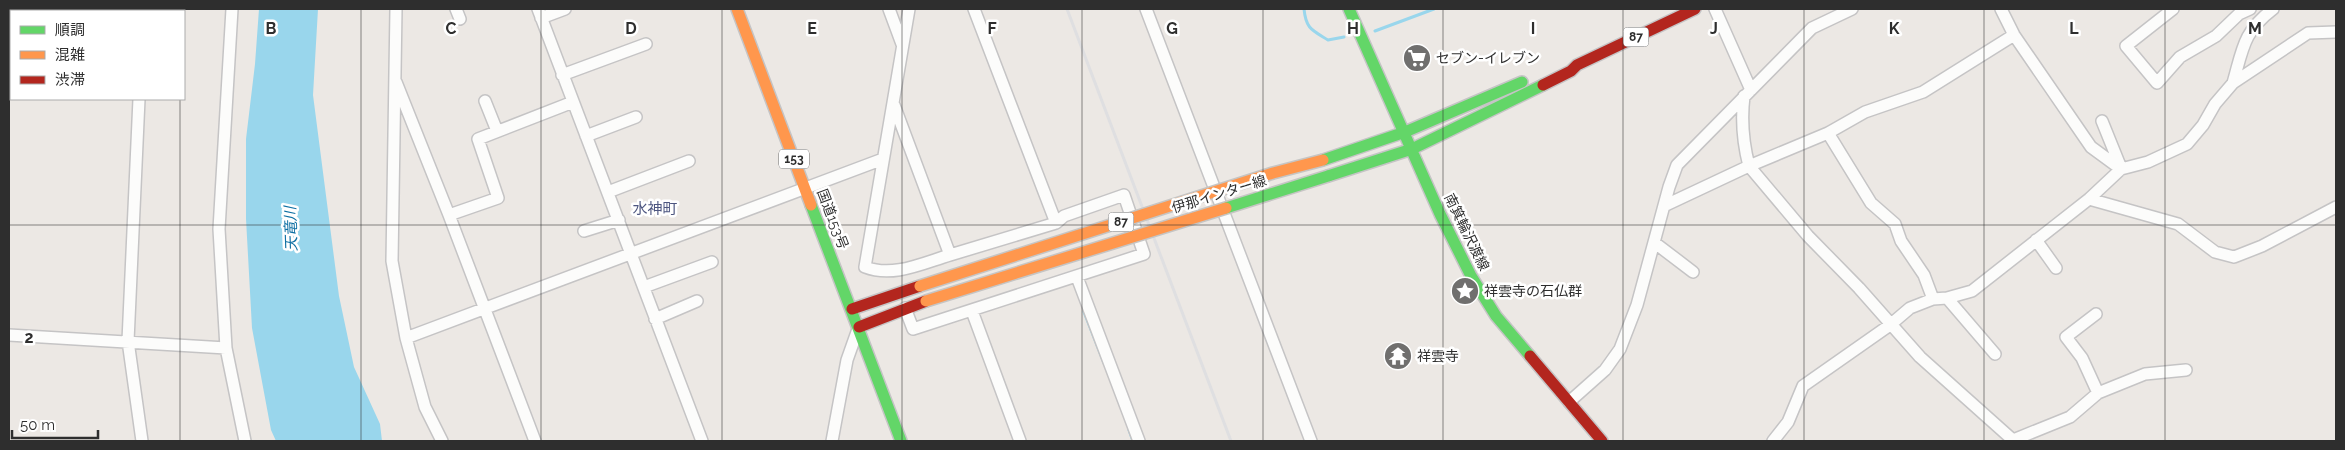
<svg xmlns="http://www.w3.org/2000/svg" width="2345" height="450" font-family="Raleway,'Noto Sans JP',sans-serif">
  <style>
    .water { fill: #99d6ec }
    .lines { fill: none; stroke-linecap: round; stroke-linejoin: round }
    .stream { stroke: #99d6ec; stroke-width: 3 }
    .street-casing { stroke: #c5c4c5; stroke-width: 14 }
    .fast-casing { stroke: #c5c4c5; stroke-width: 14 }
    .slow-casing { stroke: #c5c4c5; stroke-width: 14 }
    .jam-casing { stroke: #c5c4c5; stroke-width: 14 }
    .street { stroke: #fcfcfb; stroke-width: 11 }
    .fast { stroke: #63d668; stroke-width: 11 }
    .slow { stroke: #ff974d; stroke-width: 11 }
    .jam { stroke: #b3261e; stroke-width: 11 }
    .rail { stroke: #dfdfe1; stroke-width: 3 }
    .fast-bridge-casing { stroke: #c6c5c4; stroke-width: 14; stroke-linecap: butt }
    .slow-bridge-casing { stroke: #c6c5c4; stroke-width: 14; stroke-linecap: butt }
    .fast-bridge { stroke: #63d668; stroke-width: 11 }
    .slow-bridge { stroke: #ff974d; stroke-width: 11 }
    .grid { fill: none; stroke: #2e2e2e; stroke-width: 1; stroke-opacity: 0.55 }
    .labels { text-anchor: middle; stroke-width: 5; stroke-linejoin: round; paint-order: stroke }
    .shield { fill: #fff; stroke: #6d6d6d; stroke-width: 1 }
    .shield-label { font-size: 12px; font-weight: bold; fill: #2e2e2e }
    .poi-label { font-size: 14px; fill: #2e2e2e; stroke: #fff; text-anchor: start }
    .street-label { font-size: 14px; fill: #2e2e2e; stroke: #fff }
    .neighbourhood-label { font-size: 15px; fill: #4d5680; stroke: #fff }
    .water-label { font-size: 15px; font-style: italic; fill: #0d6fa3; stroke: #fff }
    .grid-label { font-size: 16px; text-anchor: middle; font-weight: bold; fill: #2e2e2e; stroke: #fff; stroke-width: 5; stroke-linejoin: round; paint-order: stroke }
  </style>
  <rect width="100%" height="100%" fill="#ece8e4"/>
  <path class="water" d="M259,9H318L313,95L339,296L354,367L380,424L382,441H276L271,430L252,328L246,219V139L255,64Z"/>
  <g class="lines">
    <path class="stream" d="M1304,9C1306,29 1312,30 1328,40L1344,37
      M1375,31L1434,9
      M1084,312L1104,363
      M1129,430L1133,441"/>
    <defs>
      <path id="street" d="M232,9L219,229L226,348L245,441
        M396,9L392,261L406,338L425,407L442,441
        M456,9L460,19
        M538,9L702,441
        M889,9L902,44
        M909,9L865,267C893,278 923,263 950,255
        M1146,9L1311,441
        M1715,9L1751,90
        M2001,9L2014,35L2091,147L2121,169
        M2173,9L2126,46L2157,83L2180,57L2216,36L2239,14L2250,9
        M143,11L144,9
        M541,18L565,9
        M562,75L646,44
        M396,82L449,215L535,441
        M2233,83C2243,48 2243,32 2273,9
        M1744,96C1741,120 1743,143 1749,166L1808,236L1859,288L1920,357L2014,441
        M139,99L128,341L142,441
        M485,101L497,131
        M894,105L950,255L1056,223
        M2102,121L2121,168
        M1828,133L1871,203L1895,224L1901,241L1924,275L1933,299
        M586,136L636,117
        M608,192L689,161
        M2089,199L2178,224L2215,252L2234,257L2262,246L2336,207
        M1666,205L1749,166L1828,133L1865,112L1923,92L2014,35
        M449,215L498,198L478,139L573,102
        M584,231L619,220
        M2036,240L2056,268
        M1655,243L1693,272
        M1077,277L1139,441
        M644,287L712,262
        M1947,298L1995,354
        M905,308L913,329L1144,254L1124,195L1064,216L1056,223L974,9
        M972,311L1020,441
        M2096,314L2066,337L2082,358L2098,393
        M655,319L697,301
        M9,335L226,348
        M406,338L883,159
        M1569,402L1605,370L1620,349L1637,305L1669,187L1677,165L1812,28L1852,9
        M2013,440L2070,417L2098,393L2145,374L2186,370
        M832,441L847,360L858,329
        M1773,441L1788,422L1803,386L1890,325L1910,308L1933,299L1947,298L1972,291L2089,199L2121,169L2148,162L2187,144L2203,125L2215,104L2233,83L2308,33L2336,32"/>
      <path id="fast" d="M1349,9L1440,214L1471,276L1496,316L1530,356
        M1323,160L1405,132L1522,82
        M1328,176L1412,149L1543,85
        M811,205L901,441"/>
      <path id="slow" d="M737,9L811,205"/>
      <path id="jam" d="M1543,85L1571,71L1577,65L1695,9
        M852,309L920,286
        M859,327L926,301
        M1530,356L1602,441"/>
    </defs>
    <use href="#street" class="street-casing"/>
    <use href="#fast" class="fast-casing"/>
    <use href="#slow" class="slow-casing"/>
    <use href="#jam" class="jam-casing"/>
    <use href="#street" class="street"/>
    <use href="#fast" class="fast"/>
    <use href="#slow" class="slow"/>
    <use href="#jam" class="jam"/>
    <path class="rail" d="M1067,9L1231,441"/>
    <defs>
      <path id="fast-bridge" d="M1226,208L1328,176"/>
      <path id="slow-bridge" d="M920,286L1273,173L1323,160
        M926,301L1226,208"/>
    </defs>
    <use href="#fast-bridge" class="fast-bridge-casing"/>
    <use href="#slow-bridge" class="slow-bridge-casing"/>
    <use href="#fast-bridge" class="fast-bridge"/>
    <use href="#slow-bridge" class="slow-bridge"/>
  </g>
  <path class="grid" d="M180,9V11M361,9V441M541,9V441M722,9V441M902,9V441M1082,9V441M1263,9V441M1443,9V441M1623,9V441M1804,9V441M1984,9V441M2165,9V441M180,99V441M9,225H2336"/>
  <defs>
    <symbol id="supermarket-disc" viewBox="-11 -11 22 22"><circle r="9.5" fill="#706f6e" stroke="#fff"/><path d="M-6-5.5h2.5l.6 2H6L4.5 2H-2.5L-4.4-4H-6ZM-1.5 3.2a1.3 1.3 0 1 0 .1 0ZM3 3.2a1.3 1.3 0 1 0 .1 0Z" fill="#fff"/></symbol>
    <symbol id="sight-disc" viewBox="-11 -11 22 22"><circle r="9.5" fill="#706f6e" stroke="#fff"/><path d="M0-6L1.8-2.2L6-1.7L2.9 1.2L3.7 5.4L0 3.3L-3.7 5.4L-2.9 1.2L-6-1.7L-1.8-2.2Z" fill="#fff"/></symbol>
    <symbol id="temple-disc" viewBox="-11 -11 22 22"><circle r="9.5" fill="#706f6e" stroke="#fff"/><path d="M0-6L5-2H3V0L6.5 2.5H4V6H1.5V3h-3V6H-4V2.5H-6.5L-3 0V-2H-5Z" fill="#fff"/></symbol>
  </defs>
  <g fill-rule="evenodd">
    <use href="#supermarket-disc" x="1401" y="42" width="32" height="32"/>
    <use href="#sight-disc" x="1449" y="275" width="32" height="32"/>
    <use href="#temple-disc" x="1382" y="340" width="32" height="32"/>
  </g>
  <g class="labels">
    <g class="shield">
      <rect x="1623.5" y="27.5" width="25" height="19" rx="4"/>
      <rect x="779" y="149.5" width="30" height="19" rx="4"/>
      <rect x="1108.5" y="212.5" width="25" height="19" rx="4"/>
    </g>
    <g class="shield-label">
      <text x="1636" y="41">87</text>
      <text x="794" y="163">153</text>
      <text x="1121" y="226">87</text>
    </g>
    <g class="poi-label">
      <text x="1436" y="63">セブン-イレブン</text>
      <text x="1484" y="296">祥雲寺の石仏群</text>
      <text x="1417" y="361">祥雲寺</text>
    </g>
    <g class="street-label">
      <text transform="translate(1219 194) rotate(-17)" y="5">伊那インター線</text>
      <text transform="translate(833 219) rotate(69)" y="5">国道153号</text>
      <text transform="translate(1467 232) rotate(64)" y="5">南箕輪沢渡線</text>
    </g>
    <g class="neighbourhood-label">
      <text x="655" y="214">水神町</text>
    </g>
    <g class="water-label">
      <text transform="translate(291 229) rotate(-92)" y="5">天竜川</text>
    </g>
  </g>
  <g class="grid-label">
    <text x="271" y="34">B</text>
    <text x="451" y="34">C</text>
    <text x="631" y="34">D</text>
    <text x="812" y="34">E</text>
    <text x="992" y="34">F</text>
    <text x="1172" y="34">G</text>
    <text x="1353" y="34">H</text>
    <text x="1533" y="34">I</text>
    <text x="1714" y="34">J</text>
    <text x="1894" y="34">K</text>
    <text x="2074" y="34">L</text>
    <text x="2255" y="34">M</text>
    <text x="29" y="343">2</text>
  </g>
  <rect width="2345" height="450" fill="none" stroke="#2e2e2e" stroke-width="20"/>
  <rect x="10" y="10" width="175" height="90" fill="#ffffff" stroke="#ababab"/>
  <rect x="20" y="26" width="25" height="8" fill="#63d668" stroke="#ababab"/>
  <text x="55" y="35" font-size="15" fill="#2e2e2e">順調</text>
  <rect x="20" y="51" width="25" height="8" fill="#ff974d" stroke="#ababab"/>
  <text x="55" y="60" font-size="15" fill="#2e2e2e">混雑</text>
  <rect x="20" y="76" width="25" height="8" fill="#b3261e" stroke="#ababab"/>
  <text x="55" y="85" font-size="15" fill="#2e2e2e">渋滞</text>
  <path d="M12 430v8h86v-8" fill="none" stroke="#2e2e2e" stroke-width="2.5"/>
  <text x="20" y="430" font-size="15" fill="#2e2e2e" stroke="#ffffff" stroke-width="4" paint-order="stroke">50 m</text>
</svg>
